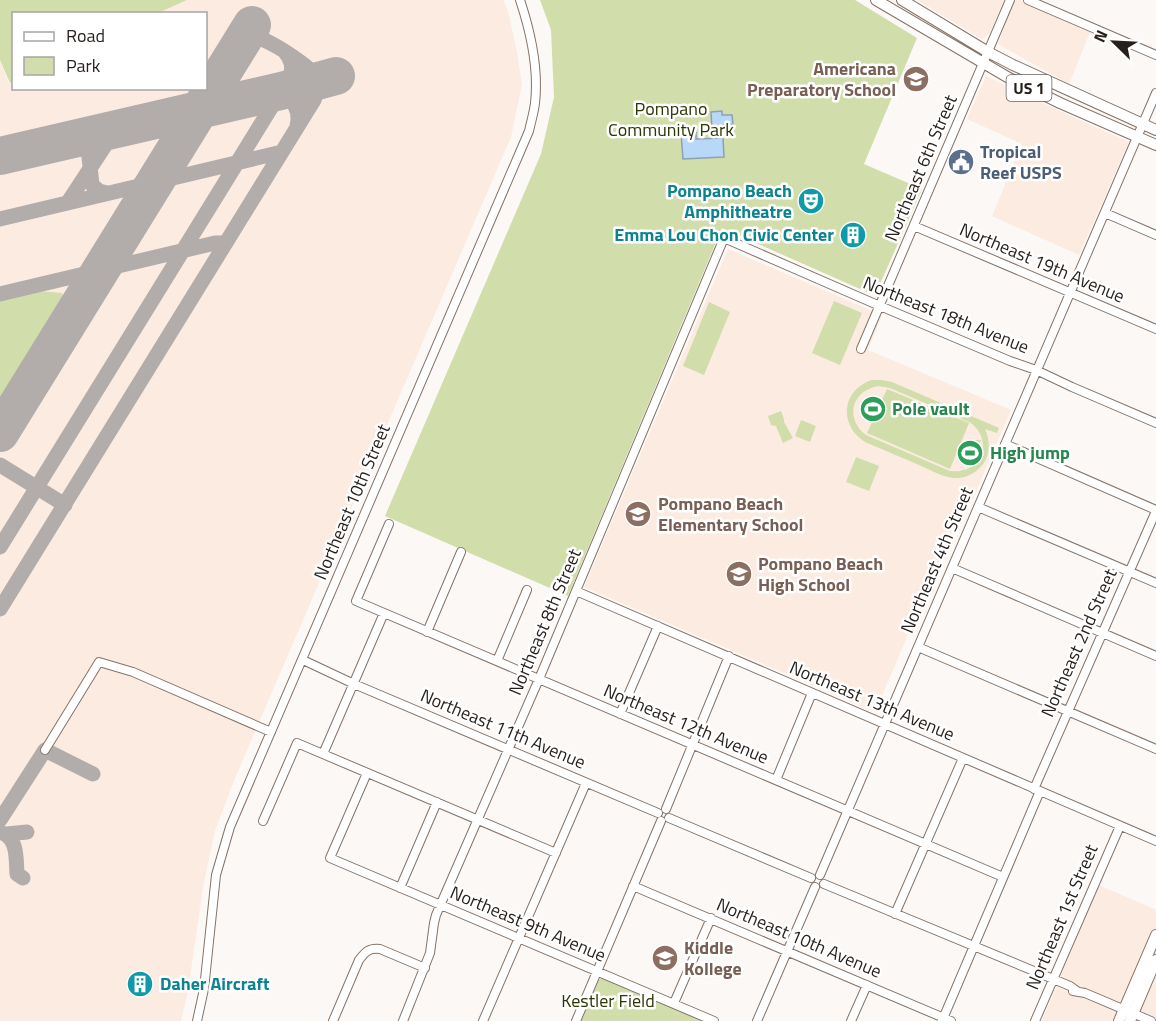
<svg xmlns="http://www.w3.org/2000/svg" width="1156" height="1021" font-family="'Titillium Web',sans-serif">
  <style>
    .built { fill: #fbebe1 }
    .green { fill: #d1deac; fill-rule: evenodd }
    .water { fill: #b9d8f8; stroke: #8da0b6; stroke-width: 1.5 }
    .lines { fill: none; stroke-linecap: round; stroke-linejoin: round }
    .taxiway { stroke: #b2adaa; stroke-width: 15 }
    .runway { stroke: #b2adaa; stroke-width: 38 }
    .minor-casing { stroke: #847368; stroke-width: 10 }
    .major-casing { stroke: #847368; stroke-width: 12 }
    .minor { stroke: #fff; stroke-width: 8 }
    .major { stroke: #fff; stroke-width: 10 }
    .labels { text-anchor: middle; stroke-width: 5; stroke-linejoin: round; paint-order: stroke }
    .shield { fill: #fff; stroke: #67625f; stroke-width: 1.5 }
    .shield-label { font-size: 16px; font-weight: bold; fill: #261f1b }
    .education-label { font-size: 18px; font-weight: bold; fill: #785e54; stroke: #fff; text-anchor: start }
    .park-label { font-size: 18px; fill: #2c3601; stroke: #fff }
    .service-label { font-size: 18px; font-weight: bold; fill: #4e5e75; stroke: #fff; text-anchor: start }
    .street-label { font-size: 18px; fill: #261f1b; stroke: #fff }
    .culture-label { font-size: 18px; font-weight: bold; fill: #0d838f; stroke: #fff; text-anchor: end }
    .leisure-label { font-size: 18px; font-weight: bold; fill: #27864d; stroke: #fff; text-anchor: start }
  </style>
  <rect width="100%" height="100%" fill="#fcf8f6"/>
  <path class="built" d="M187,0H503L508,11L517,52L522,84L511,137L235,778L215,831L203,887L188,991L181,1021H0V60L9,83L13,81L14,88H206V14L158,13Z
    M917,0H1004L990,33L982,39Z
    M1014,0H1020L1090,32L1069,84L998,44Z
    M986,76L1062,112L1129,142L1079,255L992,216L1022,144L967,119Z
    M728,249L882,315L868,350L1011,410L971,503L965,501L875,712L584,587Z
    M1099,885L1156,910V1021H1042Z"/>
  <path class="green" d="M0,0H187L158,13L14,14L13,81L10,83L0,60Z
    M540,0H855L917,38L864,164L922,189L877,291L869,293L722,228L568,596L385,516L541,154L554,97L551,30Z
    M38,291L62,293L65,300L0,405V299Z
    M834,301L862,313L840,365L812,353Z
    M709,302L730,312L704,375L683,366Z
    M872,380H882L892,382L999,428L997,433L985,429C990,441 991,454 983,464C977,472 968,477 959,478C945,479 931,470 919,465C901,457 884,450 867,443C838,427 841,390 872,380ZM878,386L890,388L971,423C995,442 980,475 950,471L866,435C844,418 852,391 878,386Z
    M887,389L969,423L950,469L867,433Z
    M781,411L784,419V422L793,438L783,443L776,426L771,425L768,416Z
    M801,420L816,426L810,442L795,436Z
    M973,440H981L971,464L966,458L964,451L967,444Z
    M856,457L879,466L869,491L846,482Z
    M603,978L704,1021H579L597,980Z"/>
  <path class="water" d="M722,111V115H732L733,124L723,125L722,130H712L711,112Z
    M696,132V139L723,138L724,157L683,159L681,133Z"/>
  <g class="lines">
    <path class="taxiway" d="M281,91C293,100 301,110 297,126
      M71,139L88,148L92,185L99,191L107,193
      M68,202L116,129
      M0,219L282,152
      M0,294L215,243H226
      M0,465L65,505
      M0,547L290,77C293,67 292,60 285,52
      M0,609L314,100C317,92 319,84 315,76C311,67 266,37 256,38C249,38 244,41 239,46
      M0,820L45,750L93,774
      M0,832C18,837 16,858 17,874L23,878
      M7,834L27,832"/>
    <path class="runway" d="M0,156L281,91L336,76
      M0,433L252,25"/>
    <defs>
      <path id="minor" d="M1028,0L1156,55
        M1105,213L1156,235
        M914,226L1156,329
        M861,349L1010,0
        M1005,444L1156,510
        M978,507L1156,583
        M389,524L356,601L1003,877
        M952,568L1156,656
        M576,591L1156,841
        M427,632L461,552
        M918,647L1156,749
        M303,660L354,684L658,813
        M497,661L527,590
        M620,714L658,626
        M45,750L99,662L133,672L271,732
        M323,754L384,613
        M367,773L330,858L714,1021
        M776,780L812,693
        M1034,789L1156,511
        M666,809L729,656
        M669,818L811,878
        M263,821L297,743L556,853
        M820,875L1156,93
        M824,884L1070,986L1077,991
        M633,886L951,1021
        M400,888L437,802
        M895,914L963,758
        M1073,991L1085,993L1151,1021
        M674,1003L711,918
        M197,1021L204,989L216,875L230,827L529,131C531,122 534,112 535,103C539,68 531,33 520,0
        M333,1021L359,960C366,951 369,948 380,949L425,968
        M403,1021L430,953L434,923L436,915L539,679L724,238L873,303L1010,361L1036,370L1072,387L1156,423
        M483,1021L586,783
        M576,1021L661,821
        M757,1021L815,887
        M851,1021L867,985
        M942,1021L1040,791
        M1035,1021L1120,826"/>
      <path id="major" d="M876,0L1009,78L1060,103L1156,145
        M902,0L988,52L1013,65L1156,130
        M1119,1021L1156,935
        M1130,1021L1156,960"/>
    </defs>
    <use href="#minor" class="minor-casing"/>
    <use href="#major" class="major-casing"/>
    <use href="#minor" class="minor"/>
    <use href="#major" class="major"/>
  </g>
  <defs>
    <symbol id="school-disc" viewBox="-11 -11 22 22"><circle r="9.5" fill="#8d6e63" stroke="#fff"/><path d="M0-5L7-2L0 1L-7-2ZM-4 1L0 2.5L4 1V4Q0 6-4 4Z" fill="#fff"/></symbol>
    <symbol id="civic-disc" viewBox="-11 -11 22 22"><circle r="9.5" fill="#5c6f8a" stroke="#fff"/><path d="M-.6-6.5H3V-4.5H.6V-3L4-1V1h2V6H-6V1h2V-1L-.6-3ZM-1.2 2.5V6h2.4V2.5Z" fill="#fff"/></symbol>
    <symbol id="theatre-disc" viewBox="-11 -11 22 22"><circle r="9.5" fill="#0f9aa8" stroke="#fff"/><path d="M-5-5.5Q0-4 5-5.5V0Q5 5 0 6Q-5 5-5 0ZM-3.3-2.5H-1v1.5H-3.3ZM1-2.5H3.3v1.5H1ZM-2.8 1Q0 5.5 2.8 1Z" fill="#fff"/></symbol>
    <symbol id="building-disc" viewBox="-11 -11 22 22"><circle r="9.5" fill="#0f9aa8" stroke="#fff"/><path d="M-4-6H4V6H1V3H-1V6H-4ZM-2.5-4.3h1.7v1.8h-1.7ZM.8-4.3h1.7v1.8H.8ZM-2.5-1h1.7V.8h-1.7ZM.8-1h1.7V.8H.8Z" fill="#fff"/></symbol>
    <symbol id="stadium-disc" viewBox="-11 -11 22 22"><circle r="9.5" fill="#2e9e5b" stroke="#fff"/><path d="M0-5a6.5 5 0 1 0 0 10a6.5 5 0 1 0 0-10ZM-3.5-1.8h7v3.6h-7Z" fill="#fff"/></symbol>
  </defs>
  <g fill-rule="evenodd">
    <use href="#school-disc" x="901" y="64" width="30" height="30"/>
    <use href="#civic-disc" x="946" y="147" width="30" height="30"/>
    <use href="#theatre-disc" x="796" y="186" width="30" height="30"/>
    <use href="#building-disc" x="838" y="220" width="30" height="30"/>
    <use href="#stadium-disc" x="858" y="394" width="30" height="30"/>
    <use href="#stadium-disc" x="955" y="438" width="30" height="30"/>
    <use href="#school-disc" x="623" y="499" width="30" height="30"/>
    <use href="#school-disc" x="724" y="559" width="30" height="30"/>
    <use href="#school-disc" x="650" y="943" width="30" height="30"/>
    <use href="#building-disc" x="125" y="969" width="30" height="30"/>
  </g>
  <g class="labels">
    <rect class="shield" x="1006.5" y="75" width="45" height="26" rx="4.5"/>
    <g class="shield-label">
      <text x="1029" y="94">US 1</text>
    </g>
    <g class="education-label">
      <text x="896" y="75" text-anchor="end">Americana<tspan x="896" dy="21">Preparatory School</tspan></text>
      <text x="658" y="510">Pompano Beach<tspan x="658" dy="21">Elementary School</tspan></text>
      <text x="758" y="570">Pompano Beach<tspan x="758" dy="21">High School</tspan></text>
      <text x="684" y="954">Kiddle<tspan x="684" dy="21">Kollege</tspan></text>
    </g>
    <g class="park-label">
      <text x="671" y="115">Pompano<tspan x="671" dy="21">Community Park</tspan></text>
      <text x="608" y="1007">Kestler Field</text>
    </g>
    <g class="service-label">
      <text x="980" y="158">Tropical<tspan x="980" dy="21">Reef USPS</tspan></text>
    </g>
    <g class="street-label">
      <text transform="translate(921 168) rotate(-67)" y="6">Northeast 6th Street</text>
      <text transform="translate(1042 263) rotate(23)" y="6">Northeast 19th Avenue</text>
      <text transform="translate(946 315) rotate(22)" y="6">Northeast 18th Avenue</text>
      <text transform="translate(352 502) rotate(-67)" y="6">Northeast 10th Street</text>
      <text transform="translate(937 560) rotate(-67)" y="6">Northeast 4th Street</text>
      <text transform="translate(545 622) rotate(-67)" y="6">Northeast 8th Street</text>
      <text transform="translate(1079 643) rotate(-66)" y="6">Northeast 2nd Street</text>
      <text transform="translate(872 701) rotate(23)" y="6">Northeast 13th Avenue</text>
      <text transform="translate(686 724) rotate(23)" y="6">Northeast 12th Avenue</text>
      <text transform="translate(503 729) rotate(23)" y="6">Northeast 11th Avenue</text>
      <text transform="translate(1062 917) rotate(-67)" y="6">Northeast 1st Street</text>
      <text transform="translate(528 924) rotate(23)" y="6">Northeast 9th Avenue</text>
      <text transform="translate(799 938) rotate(23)" y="6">Northeast 10th Avenue</text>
    </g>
    <g class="culture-label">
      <text x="792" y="197">Pompano Beach<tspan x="792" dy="21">Amphitheatre</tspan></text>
      <text x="834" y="241">Emma Lou Chon Civic Center</text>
      <text x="160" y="990" text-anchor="start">Daher Aircraft</text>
    </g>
    <g class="leisure-label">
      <text x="892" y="415">Pole vault</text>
      <text x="990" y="459">High jump</text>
    </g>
  </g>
  <rect x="12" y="12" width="195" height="78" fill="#ffffff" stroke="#a8a5a4" stroke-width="1.5"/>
  <rect x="24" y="32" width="30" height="9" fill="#ffffff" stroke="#a8a5a4" stroke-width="1.5"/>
  <text x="66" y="42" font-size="18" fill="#261f1b">Road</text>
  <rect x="24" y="57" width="30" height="18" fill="#d1deac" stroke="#a8a5a4" stroke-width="1.5"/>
  <text x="66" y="72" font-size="18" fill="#261f1b">Park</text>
  <g transform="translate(1114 42) rotate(294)" stroke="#ffffff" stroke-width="4.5" paint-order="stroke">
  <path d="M0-4.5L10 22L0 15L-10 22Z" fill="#261f1b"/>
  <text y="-9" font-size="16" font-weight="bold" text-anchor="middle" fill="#261f1b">N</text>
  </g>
</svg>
